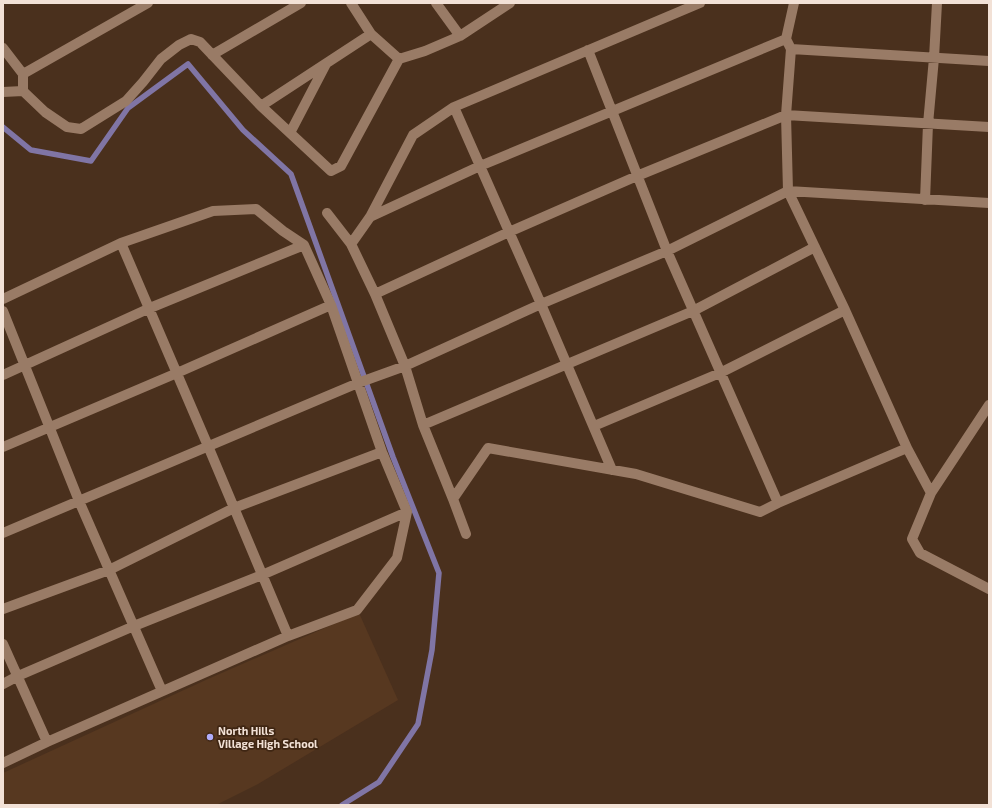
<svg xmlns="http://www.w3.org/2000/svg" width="992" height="808" font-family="'Exo 2',sans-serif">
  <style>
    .built { fill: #573820 }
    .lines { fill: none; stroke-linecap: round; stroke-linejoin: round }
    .stream { stroke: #8075a5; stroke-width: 5.5 }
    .minor { stroke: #997b66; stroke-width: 10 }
    .poi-dot { fill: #b1adfa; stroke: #3f2613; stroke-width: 1.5 }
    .labels { text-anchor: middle; stroke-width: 3.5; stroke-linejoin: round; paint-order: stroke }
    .poi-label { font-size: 11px; font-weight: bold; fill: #f2e1d6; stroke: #3f2613; text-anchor: start }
  </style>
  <rect width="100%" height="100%" fill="#4a301d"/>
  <path class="built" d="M359,613L398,700L258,784L216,805H3V773L208,679Z"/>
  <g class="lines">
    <path class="stream" d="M3,127L31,150L91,161L128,108L188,64L243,130L291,174L393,457L439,573L432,650L418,724L379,782L342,805"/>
    <path class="minor" d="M148,3L23,74V91L45,112L67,127L81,129L126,101L143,82L161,59L179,45L191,39L200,42L261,106L331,171L341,166L399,59L425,51L460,36L510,3
      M351,3L371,34L399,59
      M436,3L460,36
      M794,3L786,39L791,49L786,115L788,191L845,310L907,448L931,493
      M3,48L23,74
      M791,49L989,61
      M588,50L667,251L778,503
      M212,55L301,3
      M3,92L23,91
      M261,106L371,34
      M454,107L541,304L612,470
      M290,133L326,64
      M925,200L928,124L934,58L937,3
      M327,213L351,244L375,294L405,366L423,425L453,499L466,534
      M370,217L480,166L786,39
      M121,243L208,446L288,636
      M351,244L370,217L413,135L454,107L700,3
      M375,294L509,232L637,176L786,115L989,127
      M3,299L121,243L213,211L256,209L283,231L304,245L331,305L382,452L407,512L397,558L357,610L288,636L47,742L3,763
      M3,311L79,501L162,691
      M3,375L150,308L304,245
      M989,405L931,493L912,539L920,553L989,589
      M423,425L693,311L815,247
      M594,426L720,373L845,310
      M3,447L177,373L331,305
      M453,499L488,448L636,474L760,512L778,503L907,448
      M3,533L358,383L405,366L541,304L667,251L788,191L989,203
      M3,609L109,570L234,508L382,452
      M3,644L47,742
      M3,684L18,676L134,626L262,575L407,512"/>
  </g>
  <circle class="poi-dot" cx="210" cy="737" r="4"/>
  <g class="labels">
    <g class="poi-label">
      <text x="218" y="735">North Hills<tspan x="218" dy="13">Village High School</tspan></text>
    </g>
  </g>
  <rect width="992" height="808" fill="none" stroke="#f2e1d6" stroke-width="8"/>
</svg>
